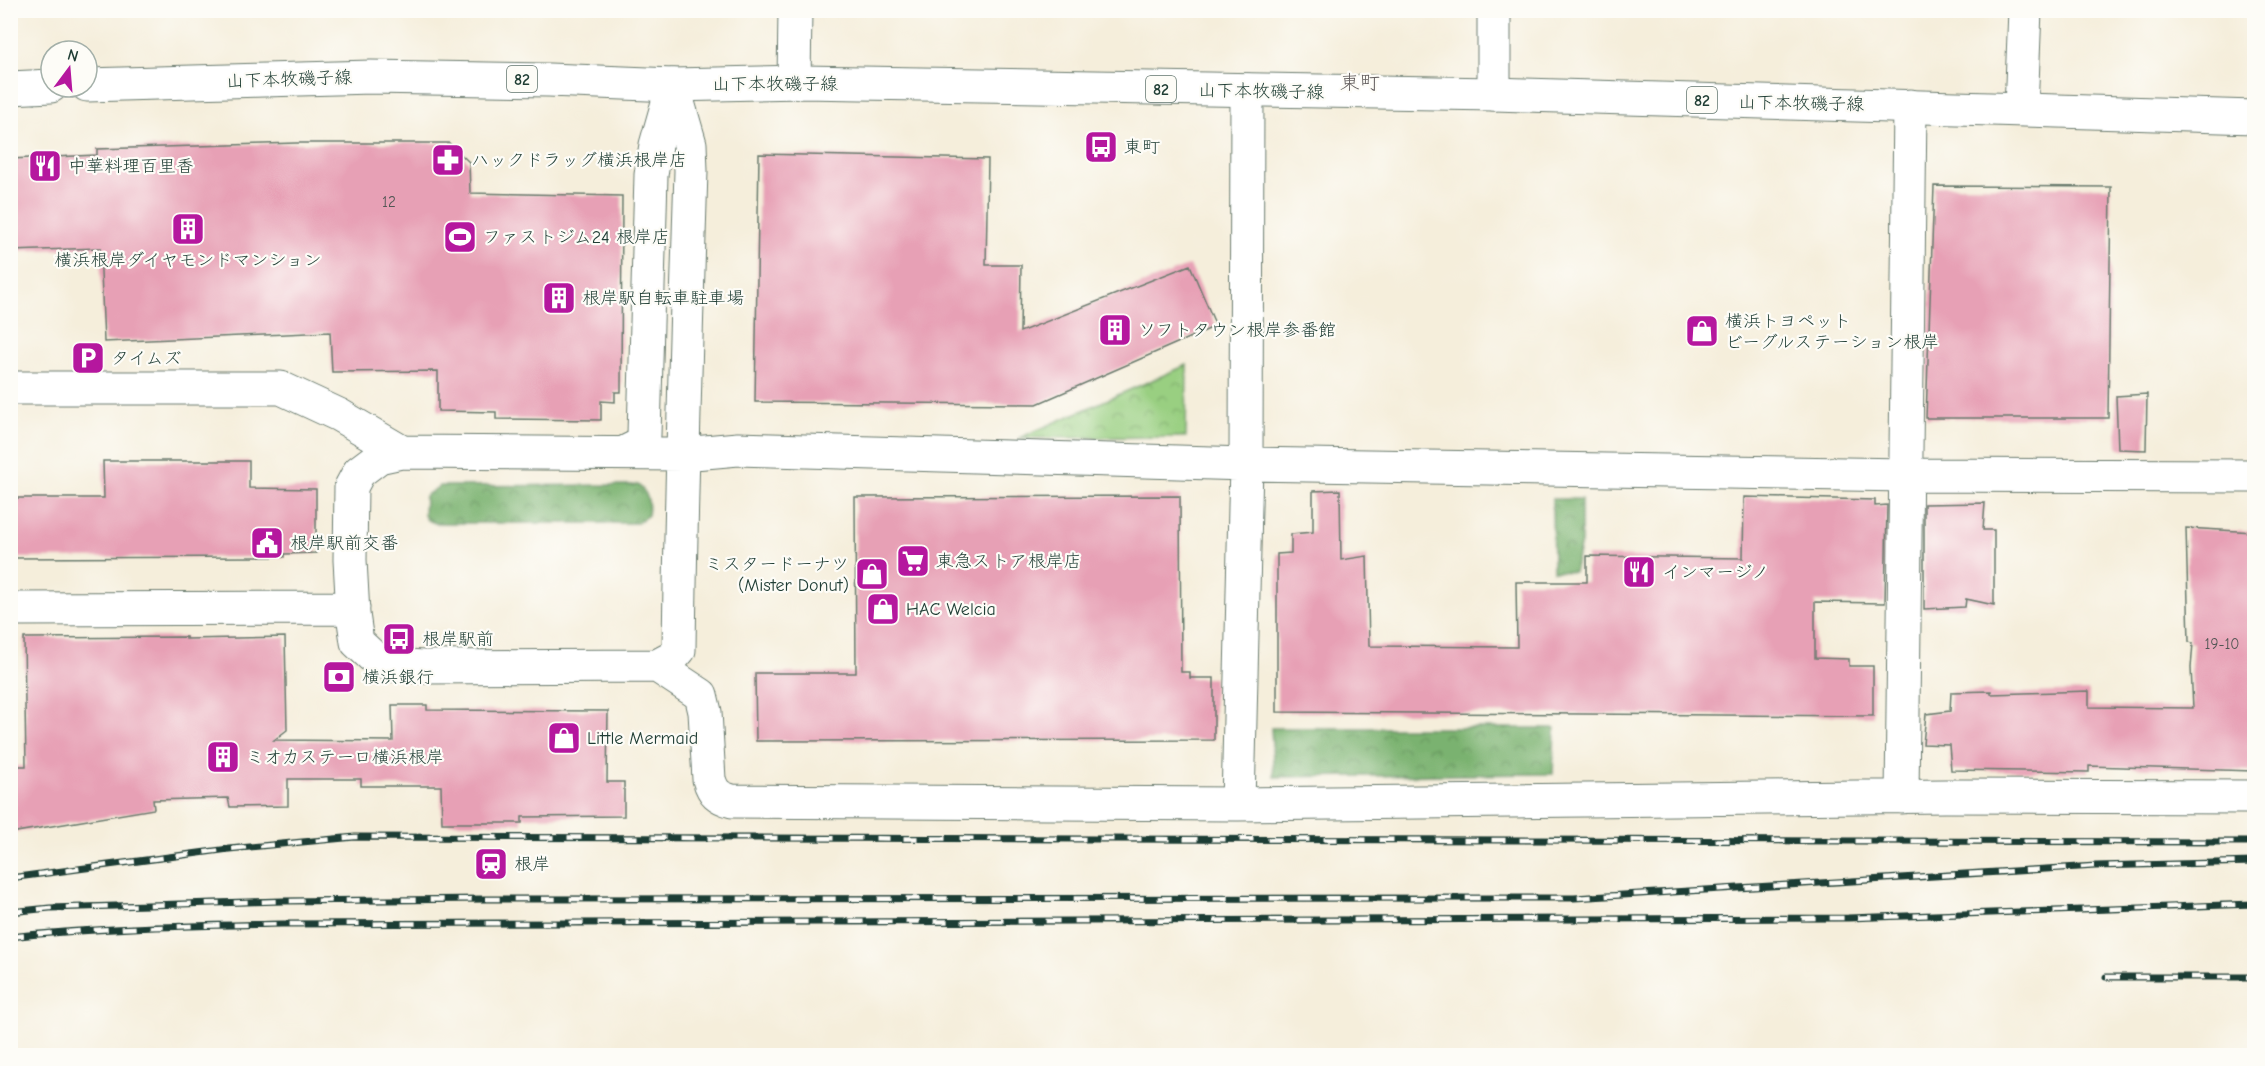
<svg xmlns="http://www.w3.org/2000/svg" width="2265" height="1066" font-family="'Comic Neue','Klee One',sans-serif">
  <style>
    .forest { fill: url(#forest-crowns); stroke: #4c7852; stroke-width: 1.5 }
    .park { fill: url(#park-crowns); stroke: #5c865a; stroke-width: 1.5 }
    .building { fill: #e7a0b5 }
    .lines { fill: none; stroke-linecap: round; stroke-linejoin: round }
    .street-casing { stroke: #6a7b6e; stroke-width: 35 }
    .primary-casing { stroke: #6a7b6e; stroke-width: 35 }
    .street { stroke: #fff; stroke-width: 33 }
    .primary { stroke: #fff; stroke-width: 33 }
    .rail-casing { stroke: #1f3d34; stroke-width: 7 }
    .rail { stroke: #fdfcf7; stroke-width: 4.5; stroke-dasharray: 14; stroke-linecap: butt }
    .labels { text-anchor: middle; stroke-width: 4.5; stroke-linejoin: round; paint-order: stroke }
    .number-label { font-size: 15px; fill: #515654 }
    .shield { fill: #fdfcf7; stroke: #62766e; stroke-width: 1.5 }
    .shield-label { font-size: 16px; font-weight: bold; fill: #1f3d34 }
    .street-label { font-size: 18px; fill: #1f3d34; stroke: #fdfcf7 }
    .poi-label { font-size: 18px; fill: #1f3d34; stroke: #fdfcf7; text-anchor: start }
    .neighbourhood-label { font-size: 20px; fill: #656061; stroke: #fdfcf7 }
  </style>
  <defs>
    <pattern id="forest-crowns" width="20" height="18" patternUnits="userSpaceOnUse" patternTransform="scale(1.5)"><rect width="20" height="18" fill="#7ab26f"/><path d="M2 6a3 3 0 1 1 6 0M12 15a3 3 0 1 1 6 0" fill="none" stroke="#63925c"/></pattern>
    <pattern id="park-crowns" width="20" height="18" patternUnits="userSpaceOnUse" patternTransform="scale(1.5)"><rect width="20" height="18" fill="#99cf81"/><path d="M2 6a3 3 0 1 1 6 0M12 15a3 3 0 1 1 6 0" fill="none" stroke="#7ca96a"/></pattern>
  </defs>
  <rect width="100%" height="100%" fill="#fdfcf7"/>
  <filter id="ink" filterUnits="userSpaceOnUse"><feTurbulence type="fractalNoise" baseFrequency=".0167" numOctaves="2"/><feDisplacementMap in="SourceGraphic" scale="12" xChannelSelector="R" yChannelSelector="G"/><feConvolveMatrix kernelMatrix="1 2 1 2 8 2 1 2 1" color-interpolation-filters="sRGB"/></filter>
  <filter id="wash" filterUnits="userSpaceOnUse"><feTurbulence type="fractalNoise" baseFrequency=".008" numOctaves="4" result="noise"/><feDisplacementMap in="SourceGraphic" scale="24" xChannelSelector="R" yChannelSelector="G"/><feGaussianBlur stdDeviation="1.35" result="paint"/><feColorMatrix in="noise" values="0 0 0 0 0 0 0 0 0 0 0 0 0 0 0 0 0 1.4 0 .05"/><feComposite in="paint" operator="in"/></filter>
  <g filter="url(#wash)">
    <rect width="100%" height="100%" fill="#f5eedb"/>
    <path class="forest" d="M638,485C648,492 650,503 648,515L637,523H435L427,520L424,515L425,496L440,486Z
      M1552,499H1581V543L1574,572L1553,571Z
      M1271,728H1555L1553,774L1274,777Z"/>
    <path class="park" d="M1187,365L1186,437L1019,438Z"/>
    <g id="blocks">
      <path class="building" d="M296,143H449L469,162L470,193L622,196L621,392H615V402L601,401V420L496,419V412L438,411V371L332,372L330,332L104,342L100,248L10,251V159L97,155V149Z
        M759,154L988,159L986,265H1021L1020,332L1190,265L1216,326L1037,404L755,402Z
        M1934,186L2111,187L2108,418H1926Z
        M2147,394L2146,450L2118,449L2116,396Z
        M103,461H249V488L316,489V553L284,554V557L10,558V498H104Z
        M1340,490L1341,560L1367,556L1369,646L1517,647L1516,582H1587V556L1743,558L1744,497L1875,500V506L1887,505L1885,603L1815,602V658L1849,659V666H1873V716L1277,712V554L1291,553V534L1313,532V491Z
        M1180,496L1181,672H1190V678H1214V740L756,741L755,673H856L855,497Z
        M1985,503L1983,530H1994V605L1966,599L1965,607L1924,609V504Z
        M2186,528L2254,532V771L2089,766V772L1951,770L1949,745L1923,744L1926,714L1950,711L1951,692L1991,691V694L2089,691V707L2193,708L2191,668L2193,643L2189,642Z
        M186,637V639L285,637L287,730L274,740L393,741L392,705H427V710L608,711L607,782H624V816L522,817V823H442L441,786H361V779H288V806L230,807L228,798L153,800L154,809L10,833V766H26L24,638Z"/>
    </g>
  </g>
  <g filter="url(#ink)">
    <use href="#blocks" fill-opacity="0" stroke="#6a7b6e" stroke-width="1.5"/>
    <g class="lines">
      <defs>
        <path id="street" d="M794,82L795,10
          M673,85L690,144L691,171C686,331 681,491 679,650L672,658L657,666L423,667L391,665L372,656L357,642L353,614L350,560L351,487L359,472L379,457L402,452L683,454L738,449L1246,464L1906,475L2254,476
          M1494,94V10
          M2021,109L2025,10
          M10,388H281L339,415L402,452
          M624,453L640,445L644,435L651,175L656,145L673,85
          M10,609L353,608
          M657,666L701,695L705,712L709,779C713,793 718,797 732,801L1238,804L1945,796L2254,797
          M1902,797L1910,106
          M1238,804L1246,464L1247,90"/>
        <path id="primary" d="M87,85L371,77L549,80L673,85L802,82L1494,94L2254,117
          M10,88L51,86"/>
      </defs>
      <use href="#street" class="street-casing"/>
      <use href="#primary" class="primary-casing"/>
      <use href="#street" class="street"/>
      <use href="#primary" class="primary"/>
      <defs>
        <path id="rail" d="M10,878L229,849L355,837L2254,842
          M10,912L50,908L283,901L487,899L1574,898L2096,866L2254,862
          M10,937C101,927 192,926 282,924L1848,918L2254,904
          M2106,977H2254"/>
      </defs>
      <use href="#rail" class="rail-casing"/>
      <use href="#rail" class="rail"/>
    </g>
  </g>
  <defs>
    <symbol id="bus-square" viewBox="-11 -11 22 22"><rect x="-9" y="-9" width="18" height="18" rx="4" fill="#b5179e" stroke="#fdfcf7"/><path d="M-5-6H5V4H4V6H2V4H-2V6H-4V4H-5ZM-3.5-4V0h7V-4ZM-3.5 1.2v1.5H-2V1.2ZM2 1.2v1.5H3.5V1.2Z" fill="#fff"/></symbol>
    <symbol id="pharmacy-square" viewBox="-11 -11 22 22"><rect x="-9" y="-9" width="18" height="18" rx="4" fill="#b5179e" stroke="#fdfcf7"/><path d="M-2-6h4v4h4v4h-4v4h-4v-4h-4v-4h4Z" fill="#fff"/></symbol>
    <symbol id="restaurant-square" viewBox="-11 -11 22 22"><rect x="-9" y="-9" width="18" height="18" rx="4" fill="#b5179e" stroke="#fdfcf7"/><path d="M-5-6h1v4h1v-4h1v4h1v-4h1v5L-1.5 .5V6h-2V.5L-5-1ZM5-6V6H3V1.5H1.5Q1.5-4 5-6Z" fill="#fff"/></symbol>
    <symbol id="building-square" viewBox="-11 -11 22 22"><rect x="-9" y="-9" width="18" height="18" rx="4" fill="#b5179e" stroke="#fdfcf7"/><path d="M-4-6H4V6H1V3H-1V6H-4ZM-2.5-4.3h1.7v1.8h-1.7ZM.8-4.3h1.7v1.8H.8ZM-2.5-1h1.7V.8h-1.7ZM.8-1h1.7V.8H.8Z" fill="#fff"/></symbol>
    <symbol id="stadium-square" viewBox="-11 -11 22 22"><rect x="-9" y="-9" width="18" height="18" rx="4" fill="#b5179e" stroke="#fdfcf7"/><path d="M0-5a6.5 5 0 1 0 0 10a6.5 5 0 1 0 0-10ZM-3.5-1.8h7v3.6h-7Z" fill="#fff"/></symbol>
    <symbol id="shop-square" viewBox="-11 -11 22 22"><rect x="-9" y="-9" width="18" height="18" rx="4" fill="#b5179e" stroke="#fdfcf7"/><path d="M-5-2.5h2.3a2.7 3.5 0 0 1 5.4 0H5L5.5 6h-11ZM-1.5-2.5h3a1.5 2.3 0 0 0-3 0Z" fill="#fff"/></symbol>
    <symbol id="parking-square" viewBox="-11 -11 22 22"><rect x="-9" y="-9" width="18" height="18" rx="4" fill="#b5179e" stroke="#fdfcf7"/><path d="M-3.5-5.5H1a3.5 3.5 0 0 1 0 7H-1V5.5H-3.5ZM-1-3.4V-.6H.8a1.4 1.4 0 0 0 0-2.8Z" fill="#fff"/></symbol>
    <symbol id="civic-square" viewBox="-11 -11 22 22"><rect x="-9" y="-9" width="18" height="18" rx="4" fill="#b5179e" stroke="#fdfcf7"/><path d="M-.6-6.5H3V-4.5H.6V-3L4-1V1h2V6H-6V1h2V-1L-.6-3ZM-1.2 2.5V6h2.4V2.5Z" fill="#fff"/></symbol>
    <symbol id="supermarket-square" viewBox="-11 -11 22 22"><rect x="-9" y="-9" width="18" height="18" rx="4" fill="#b5179e" stroke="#fdfcf7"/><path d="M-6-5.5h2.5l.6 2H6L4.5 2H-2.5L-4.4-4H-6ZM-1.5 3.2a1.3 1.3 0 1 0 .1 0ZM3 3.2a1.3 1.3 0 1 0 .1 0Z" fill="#fff"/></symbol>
    <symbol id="bank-square" viewBox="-11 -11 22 22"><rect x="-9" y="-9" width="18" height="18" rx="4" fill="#b5179e" stroke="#fdfcf7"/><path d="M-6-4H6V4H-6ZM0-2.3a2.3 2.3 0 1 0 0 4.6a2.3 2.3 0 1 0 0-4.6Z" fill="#fff"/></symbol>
    <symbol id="station-square" viewBox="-11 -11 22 22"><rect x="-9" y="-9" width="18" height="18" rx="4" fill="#b5179e" stroke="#fdfcf7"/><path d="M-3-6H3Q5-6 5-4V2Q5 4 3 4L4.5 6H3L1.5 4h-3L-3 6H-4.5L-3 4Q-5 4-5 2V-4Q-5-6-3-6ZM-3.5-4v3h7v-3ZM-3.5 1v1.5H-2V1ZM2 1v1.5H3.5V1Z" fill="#fff"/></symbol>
  </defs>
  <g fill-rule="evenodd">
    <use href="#bus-square" x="1082" y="128" width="38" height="38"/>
    <use href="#pharmacy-square" x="429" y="141" width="38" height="38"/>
    <use href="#restaurant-square" x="26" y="147" width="38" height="38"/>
    <use href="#building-square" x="169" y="210" width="38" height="38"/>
    <use href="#stadium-square" x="441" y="218" width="38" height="38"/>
    <use href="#building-square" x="540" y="279" width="38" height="38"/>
    <use href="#building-square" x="1096" y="311" width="38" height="38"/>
    <use href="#shop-square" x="1683" y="312" width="38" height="38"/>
    <use href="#parking-square" x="69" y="339" width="38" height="38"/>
    <use href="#civic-square" x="248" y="524" width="38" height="38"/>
    <use href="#supermarket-square" x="894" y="542" width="38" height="38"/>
    <use href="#restaurant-square" x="1620" y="553" width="38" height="38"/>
    <use href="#shop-square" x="853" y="555" width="38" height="38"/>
    <use href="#shop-square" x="864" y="590" width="38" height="38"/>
    <use href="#bus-square" x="380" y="620" width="38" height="38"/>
    <use href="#bank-square" x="320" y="658" width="38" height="38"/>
    <use href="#shop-square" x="545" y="719" width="38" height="38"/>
    <use href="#building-square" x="204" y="738" width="38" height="38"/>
    <use href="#station-square" x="472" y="845" width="38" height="38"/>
  </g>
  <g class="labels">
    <g class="number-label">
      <text x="389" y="207">12</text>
      <text x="2222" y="649">19-10</text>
    </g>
    <g class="shield">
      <rect x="507" y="66" width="30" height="26" rx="4.5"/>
      <rect x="1146" y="76" width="30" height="26" rx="4.5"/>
      <rect x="1687" y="87" width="30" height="26" rx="4.5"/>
    </g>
    <g class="shield-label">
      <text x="522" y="85">82</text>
      <text x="1161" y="95">82</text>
      <text x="1702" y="106">82</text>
    </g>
    <g class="street-label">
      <text transform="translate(289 79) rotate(-2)" y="6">山下本牧磯子線</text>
      <text x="775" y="90">山下本牧磯子線</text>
      <text transform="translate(1261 91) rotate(1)" y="6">山下本牧磯子線</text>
      <text transform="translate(1801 103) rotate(1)" y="6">山下本牧磯子線</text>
    </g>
    <g class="poi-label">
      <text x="1124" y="153">東町</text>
      <text x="471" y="166">ハックドラッグ横浜根岸店</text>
      <text x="68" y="172">中華料理百里香</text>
      <text x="483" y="243">ファストジム24 根岸店</text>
      <text x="188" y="266" text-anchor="middle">横浜根岸ダイヤモンドマンション</text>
      <text x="582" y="304">根岸駅自転車駐車場</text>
      <text x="1725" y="327">横浜トヨペット<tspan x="1725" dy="21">ビーグルステーション根岸</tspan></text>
      <text x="1138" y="336">ソフトタウン根岸参番館</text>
      <text x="111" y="364">タイムズ</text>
      <text x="290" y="549">根岸駅前交番</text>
      <text x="936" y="567">東急ストア根岸店</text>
      <text x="849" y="570" text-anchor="end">ミスタードーナツ<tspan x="849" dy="21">(Mister Donut)</tspan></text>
      <text x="1662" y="578">インマージノ</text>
      <text x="906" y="615">HAC Welcia</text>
      <text x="422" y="645">根岸駅前</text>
      <text x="362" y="683">横浜銀行</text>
      <text x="587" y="744">Little Mermaid</text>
      <text x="246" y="763">ミオカステーロ横浜根岸</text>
      <text x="514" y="870">根岸</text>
    </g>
    <g class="neighbourhood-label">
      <text x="1360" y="89">東町</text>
    </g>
  </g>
  <rect width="2265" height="1066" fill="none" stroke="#fdfcf7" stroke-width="36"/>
  <g transform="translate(69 69) rotate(16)"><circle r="28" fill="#fdfcf7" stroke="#a4b0a9" stroke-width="1.5"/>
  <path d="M0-4.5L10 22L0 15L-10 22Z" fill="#b5179e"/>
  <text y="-9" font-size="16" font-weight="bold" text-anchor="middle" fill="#1f3d34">N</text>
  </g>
</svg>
